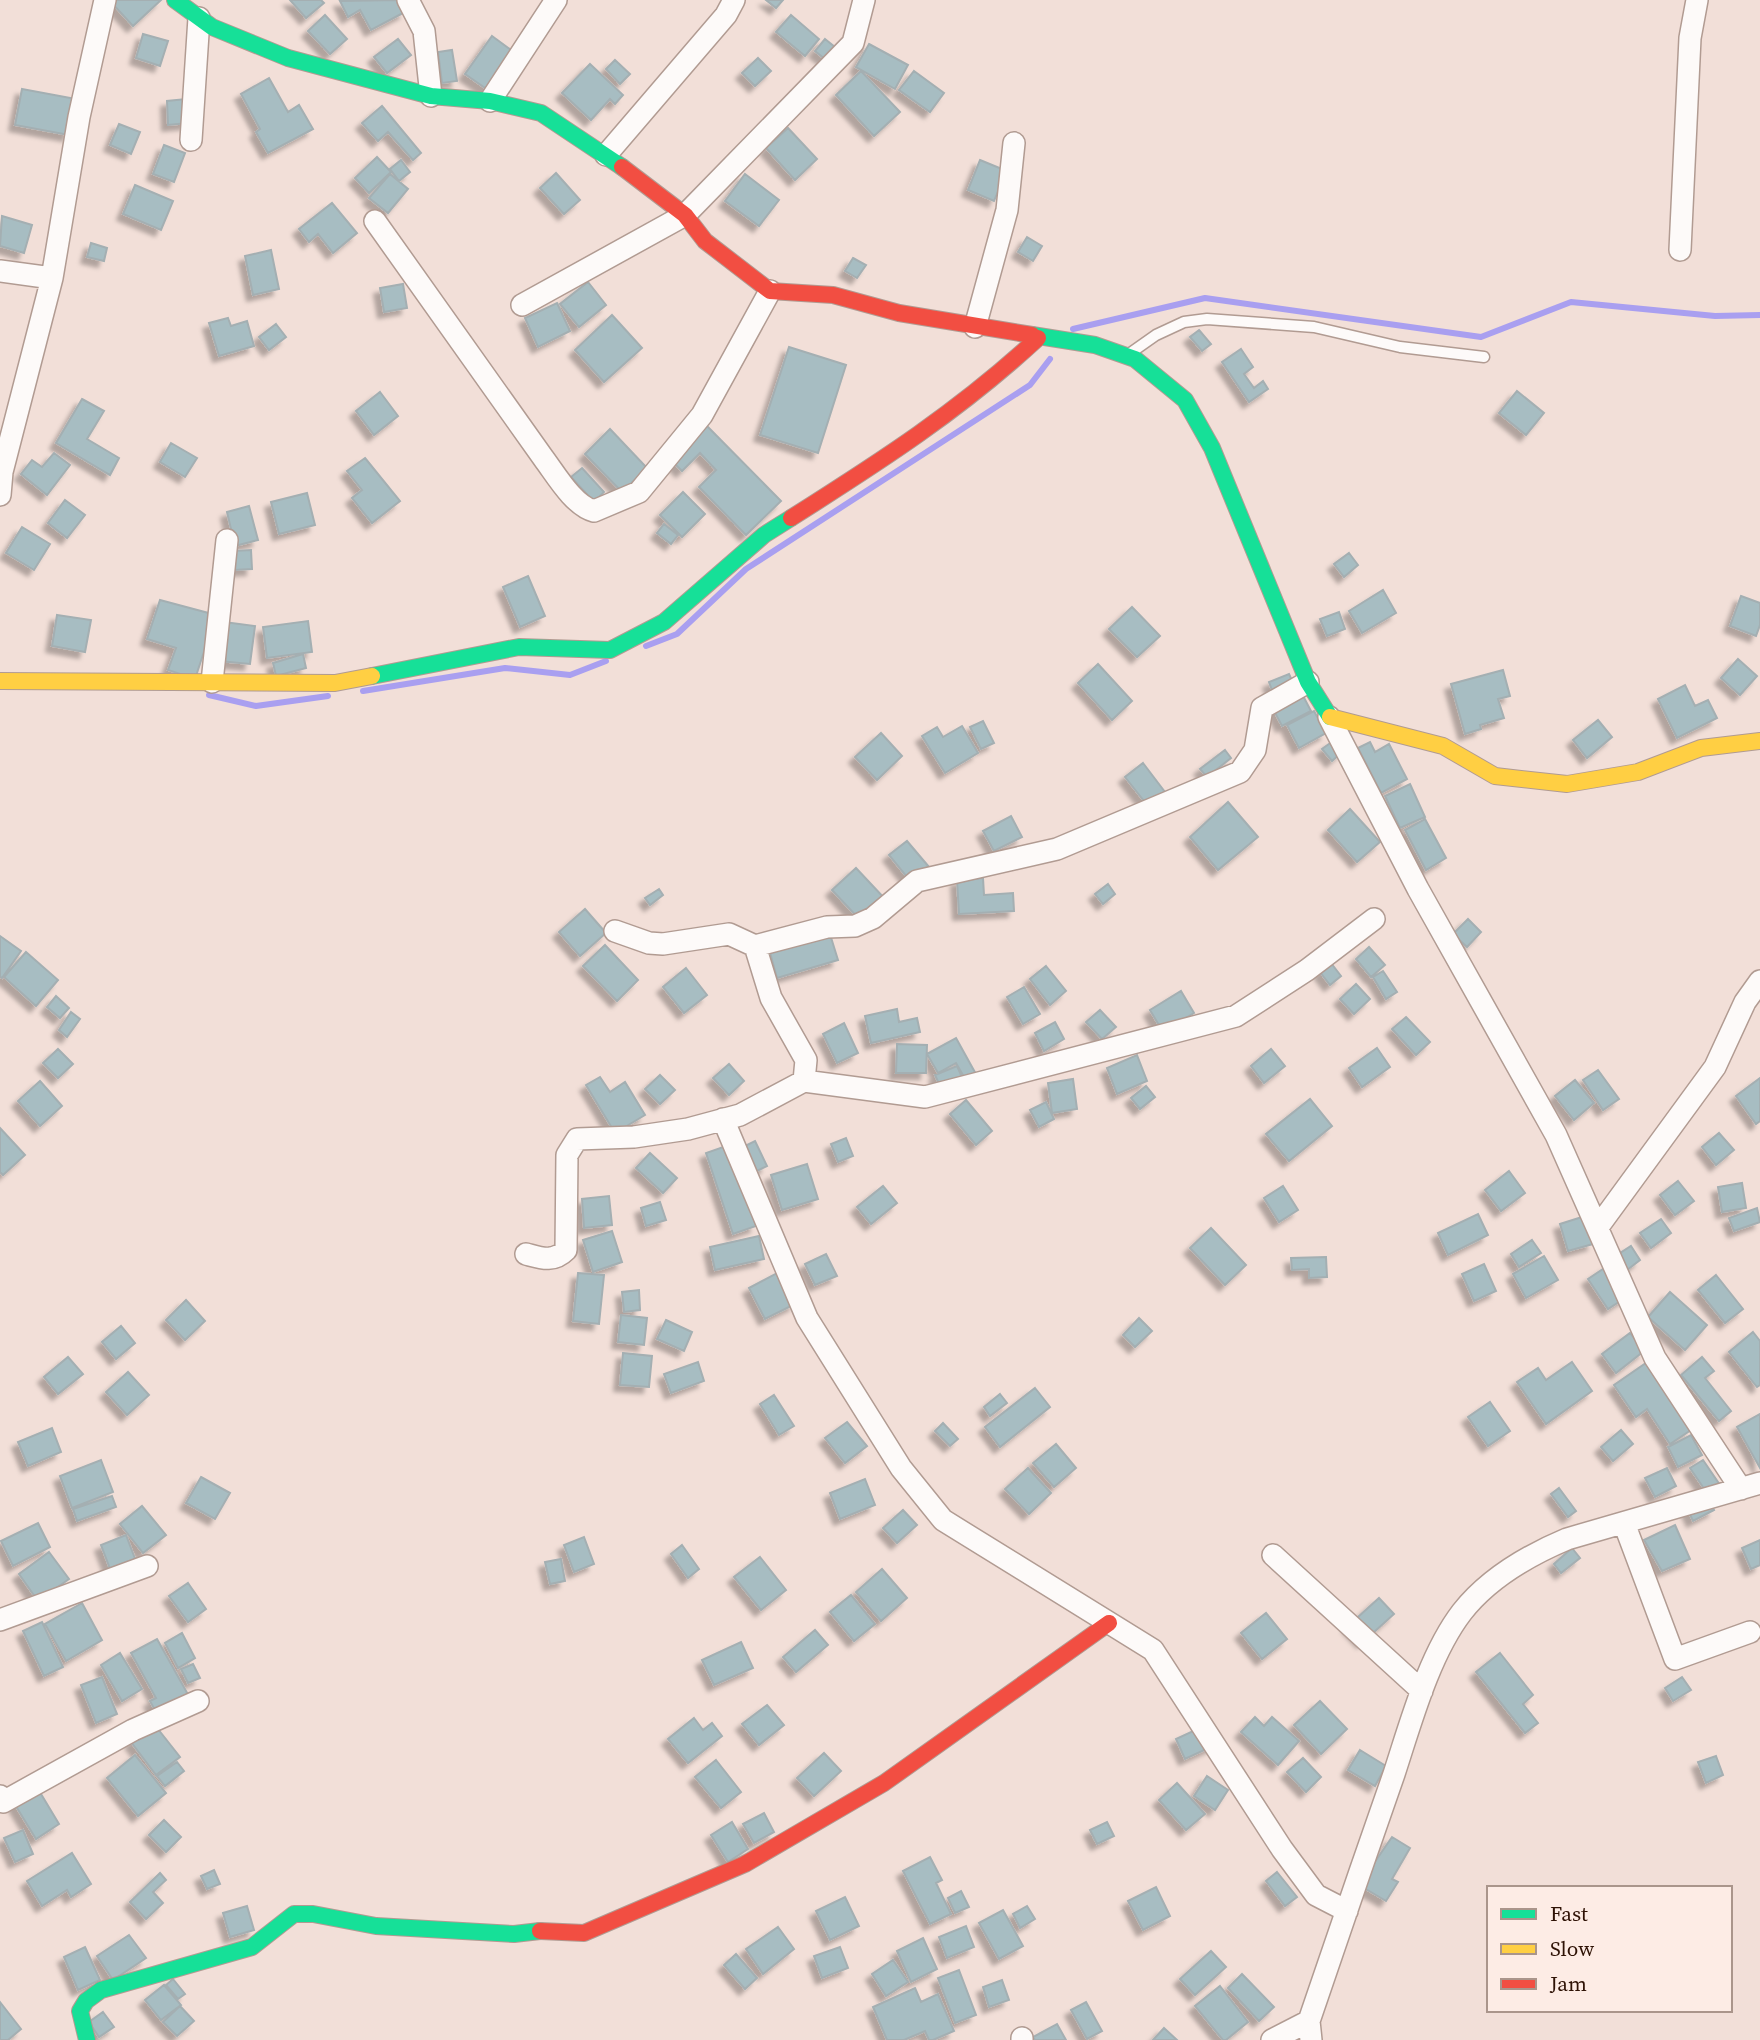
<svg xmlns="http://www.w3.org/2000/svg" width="1760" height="2040" font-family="'Source Serif 4',serif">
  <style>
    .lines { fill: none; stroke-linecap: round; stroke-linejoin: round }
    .stream { stroke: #a99ff0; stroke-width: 6 }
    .building { fill: #a7bdc2; stroke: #a4afb2; stroke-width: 2; filter: url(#shadow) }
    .lane-casing { stroke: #b19b92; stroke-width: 13 }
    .street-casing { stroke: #b19b92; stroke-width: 24 }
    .fast-casing { stroke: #b19b92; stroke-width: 18 }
    .slow-casing { stroke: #b19b92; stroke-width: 18 }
    .jam-casing { stroke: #b19b92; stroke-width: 18 }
    .lane { stroke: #fdfaf9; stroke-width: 10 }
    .street { stroke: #fdfaf9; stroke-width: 21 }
    .fast { stroke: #16e098; stroke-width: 16 }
    .slow { stroke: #ffcf43; stroke-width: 16 }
    .jam { stroke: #f24e42; stroke-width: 16 }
  </style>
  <defs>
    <filter id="shadow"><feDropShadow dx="-6" dy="6" stdDeviation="2" flood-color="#0004"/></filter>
  </defs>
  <rect width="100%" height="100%" fill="#f2dfd8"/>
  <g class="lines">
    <path class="stream" d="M1073,329L1205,298L1481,337L1571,302L1715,316L1760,315
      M646,646L677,634L746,569L1030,385L1050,359
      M363,691L505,668L570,675L606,661
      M209,695L256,706L328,696"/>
  </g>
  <path class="building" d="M109,0H161L133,26Z
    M290,0H321L324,3L306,18Z
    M398,0L405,12L371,30L360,10L348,17L340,1Z
    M766,0H783L776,8Z
    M325,15L347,39L330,54L308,31Z
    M791,15L819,39L805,56L776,32Z
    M143,34L168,41L160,66L136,58Z
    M492,36L515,53L488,90L465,74Z
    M398,39L411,55L387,73L374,57Z
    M825,39L841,52L831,64L815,51Z
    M869,44L908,65L895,89L856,67Z
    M452,50L457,81L442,83L438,52Z
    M758,58L771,71L755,86L742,73Z
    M615,60L630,74L620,84L606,69Z
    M590,64L623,95L615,104L610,99L591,120L562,93Z
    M861,71L900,112L874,136L836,95Z
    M914,71L944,93L930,112L899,90Z
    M269,78L288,112L299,105L313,129L268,153L256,132L260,129L241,94Z
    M22,89L76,99L69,135L15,125Z
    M186,99L188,123L168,125L167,101Z
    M382,106L421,153L413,160L388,132L378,141L362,123Z
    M119,124L140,132L131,154L110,145Z
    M788,128L817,159L795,180L766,148Z
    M164,145L185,153L174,182L153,174Z
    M377,157L391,172L369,193L355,178Z
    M401,160L410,172L399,181L390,169Z
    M980,160L1007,171L994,201L968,190Z
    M556,173L580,200L564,214L540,188Z
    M390,174L408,189L388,213L369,198Z
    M745,174L779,200L759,226L725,201Z
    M135,185L173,201L161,230L123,214Z
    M332,203L357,233L333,253L318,234L309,242L299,229Z
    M2,216L32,225L24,253L0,246Z
    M1027,237L1042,246L1033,261L1018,252Z
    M91,243L107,248L104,261L87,257Z
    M271,250L279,289L253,295L245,256Z
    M853,258L866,265L857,278L845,271Z
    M588,282L606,305L579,327L560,304Z
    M403,284L407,308L384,312L380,288Z
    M557,303L570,331L538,347L525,318Z
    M612,315L642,348L604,382L575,350Z
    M228,318L231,326L247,321L254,346L219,356L209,323Z
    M276,324L286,337L269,350L259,337Z
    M1199,330L1211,344L1202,351L1190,337Z
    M789,347L846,365L818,453L760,435Z
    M1241,349L1253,367L1244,374L1254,388L1263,381L1268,389L1249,402L1222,362Z
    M1517,391L1544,413L1526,435L1499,413Z
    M380,392L398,416L374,435L356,411Z
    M82,399L104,411L87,439L119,458L110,475L56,443Z
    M707,426L781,501L746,535L699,487L716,470L700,453L682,471L672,461Z
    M610,429L647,468L622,492L585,454Z
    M171,443L197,458L185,477L160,462Z
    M54,453L70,465L47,495L21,474L32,460L42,467Z
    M365,458L400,501L372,523L352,498L362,490L347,471Z
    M582,468L604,492L594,502L571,477Z
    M683,492L705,514L682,537L660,515Z
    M307,493L315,525L279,534L271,502Z
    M65,500L85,515L67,538L48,523Z
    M249,506L258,540L235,546L227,512Z
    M664,524L678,535L671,544L657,533Z
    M22,527L50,544L34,570L6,553Z
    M251,550L252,569L234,570L233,551Z
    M1349,553L1358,565L1344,577L1334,564Z
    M528,576L545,616L520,627L503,587Z
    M1383,590L1396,613L1362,633L1349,611Z
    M1741,596L1760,603V625L1756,636L1730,626Z
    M160,600L216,615L195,679L168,670L176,648L147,639Z
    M1132,607L1160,636L1137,657L1109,629Z
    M1339,612L1345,629L1327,636L1320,619Z
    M57,615L91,620L85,652L52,646Z
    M308,621L312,652L267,658L263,627Z
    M224,622L255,626L250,664L219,661Z
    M303,654L306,668L276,676L273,663Z
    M1738,659L1757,676L1740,695L1721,678Z
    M1098,664L1132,701L1112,720L1078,683Z
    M1503,670L1510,696L1498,699L1504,718L1480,725L1481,729L1465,734L1451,684Z
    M1289,674L1294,685L1273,693L1269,682Z
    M1685,685L1695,706L1708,700L1717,718L1677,738L1658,699Z
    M1300,690L1311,711L1282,726L1271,705Z
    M1314,711L1326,733L1299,748L1287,725Z
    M1598,720L1612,737L1587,758L1573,740Z
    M983,721L994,743L981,749L970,727Z
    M962,726L978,753L945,773L922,736L937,727L943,737Z
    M881,733L902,756L877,780L855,757Z
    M1333,741L1342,752L1332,761L1322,749Z
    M1370,742L1375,752L1389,744L1407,779L1381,793L1358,748Z
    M1225,750L1231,758L1207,777L1200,769Z
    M1143,763L1165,792L1148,806L1125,777Z
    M1410,784L1425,817L1400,828L1385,796Z
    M1228,802L1258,837L1218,870L1190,837Z
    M1350,809L1380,842L1357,862L1328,830Z
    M1011,816L1022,837L994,851L983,831Z
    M1425,819L1446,858L1426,870L1405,830Z
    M907,841L929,867L911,882L889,855Z
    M856,868L886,900L862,922L832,890Z
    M983,878L984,895L1013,893L1014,911L959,914L957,880Z
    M1108,884L1115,894L1103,904L1095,894Z
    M659,889L663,895L650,905L645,898Z
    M585,909L606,933L580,956L559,932Z
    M1468,919L1481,932L1467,947L1453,934Z
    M829,931L838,960L777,978L769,949Z
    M0,936L21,951L2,978L0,977Z
    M605,945L638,980L617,1001L583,966Z
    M1369,947L1385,965L1371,977L1356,959Z
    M26,952L58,980L36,1006L4,977Z
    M1331,963L1341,976L1330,985L1320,972Z
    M1046,966L1066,991L1050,1005L1030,979Z
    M686,968L707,995L684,1013L663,987Z
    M1383,971L1397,992L1386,999L1373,977Z
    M1356,984L1370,999L1354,1014L1340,999Z
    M1024,987L1040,1014L1023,1024L1007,997Z
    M1181,991L1194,1013L1163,1032L1150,1010Z
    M56,996L69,1008L60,1018L47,1007Z
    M897,1009L899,1022L917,1018L920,1032L871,1043L865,1016Z
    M1100,1010L1116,1027L1102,1039L1086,1022Z
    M71,1012L80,1019L67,1037L59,1030Z
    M1406,1017L1430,1042L1416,1055L1392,1029Z
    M1055,1022L1064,1039L1044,1051L1035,1033Z
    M844,1023L858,1053L837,1063L823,1034Z
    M956,1038L977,1076L967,1082L956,1063L938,1073L927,1054Z
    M897,1044L927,1045L926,1073H896Z
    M1377,1048L1390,1067L1362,1087L1349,1068Z
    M58,1049L73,1064L58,1078L43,1063Z
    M1271,1049L1285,1066L1264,1083L1251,1066Z
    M1137,1055L1147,1081L1117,1094L1107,1068Z
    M729,1064L744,1081L729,1095L713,1078Z
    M957,1066L962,1077L940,1086L935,1075Z
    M1598,1070L1619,1099L1603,1110L1583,1080Z
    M660,1075L675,1090L660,1104L645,1089Z
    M600,1077L610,1092L625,1082L645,1115L615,1133L586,1085Z
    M1760,1078V1121L1756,1124L1736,1096Z
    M1073,1079L1077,1109L1052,1113L1048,1083Z
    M1575,1080L1594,1103L1574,1120L1555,1096Z
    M40,1081L62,1106L40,1126L18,1101Z
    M1146,1086L1155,1097L1140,1109L1131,1098Z
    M1310,1099L1332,1126L1289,1161L1266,1134Z
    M966,1100L992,1131L976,1145L950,1114Z
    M1046,1102L1054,1119L1039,1127L1030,1110Z
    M0,1128L25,1155L3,1175L0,1172Z
    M1719,1133L1734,1150L1716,1165L1702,1147Z
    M846,1138L853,1156L838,1162L831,1144Z
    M755,1141L767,1166L753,1173L741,1148Z
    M729,1145L756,1226L733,1234L706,1153Z
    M650,1153L677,1178L663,1193L636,1168Z
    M807,1164L818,1199L782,1210L771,1175Z
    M1509,1171L1525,1193L1501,1211L1485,1190Z
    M1678,1181L1694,1201L1675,1215L1660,1195Z
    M1742,1183L1746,1208L1722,1212L1718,1187Z
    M883,1186L897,1203L871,1224L857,1207Z
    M1283,1186L1298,1210L1279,1222L1264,1198Z
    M609,1196L612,1225L584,1228L582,1199Z
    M660,1202L666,1220L646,1226L641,1208Z
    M1757,1208L1760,1222L1734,1231L1729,1218Z
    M1478,1214L1488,1235L1448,1255L1438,1233Z
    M1585,1216L1593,1244L1568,1251L1560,1224Z
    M1661,1219L1671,1233L1651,1248L1640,1233Z
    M1211,1228L1246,1265L1225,1285L1190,1248Z
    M612,1231L622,1262L593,1272L583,1240Z
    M759,1236L764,1259L715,1270L710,1247Z
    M1532,1240L1541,1253L1519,1267L1511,1254Z
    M1631,1246L1640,1260L1627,1270L1617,1255Z
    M826,1254L837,1276L815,1285L805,1264Z
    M1544,1256L1558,1280L1526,1298L1513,1274Z
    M1326,1257L1327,1277L1309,1278V1269L1292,1270L1291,1258Z
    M1484,1264L1496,1291L1474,1301L1462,1274Z
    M1609,1265L1628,1296L1608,1309L1588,1279Z
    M779,1272L795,1304L765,1319L749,1288Z
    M578,1273L604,1275L599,1324L573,1321Z
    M1716,1275L1743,1309L1725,1323L1698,1290Z
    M639,1290L640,1310L624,1312L622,1292Z
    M1670,1292L1707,1325L1685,1350L1648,1317Z
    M186,1300L205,1321L185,1340L166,1320Z
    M621,1315L647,1318L644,1345L618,1342Z
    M1139,1318L1152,1331L1135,1347L1123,1335Z
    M666,1320L692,1332L684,1351L657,1339Z
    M121,1326L135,1343L116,1359L102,1342Z
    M1753,1332L1760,1341V1385L1757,1387L1729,1352Z
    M1630,1333L1644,1351L1616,1373L1602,1354Z
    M623,1353L652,1356L649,1387L620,1385Z
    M68,1357L83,1374L58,1394L44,1377Z
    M1702,1357L1714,1371L1705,1378L1731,1411L1719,1421L1681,1375Z
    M698,1362L704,1381L671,1393L664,1374Z
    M1572,1362L1592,1391L1546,1424L1517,1382L1538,1368L1546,1380Z
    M1646,1363L1691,1430L1670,1444L1647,1409L1636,1417L1614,1385Z
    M128,1372L149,1395L127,1415L106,1392Z
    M1035,1388L1050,1407L1000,1447L985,1427Z
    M1000,1394L1007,1403L990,1416L984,1407Z
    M774,1395L794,1426L779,1435L760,1404Z
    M1490,1402L1510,1431L1488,1446L1468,1417Z
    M1760,1414V1468L1737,1427Z
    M847,1422L867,1446L845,1463L825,1438Z
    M943,1423L958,1439L950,1446L935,1431Z
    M52,1428L61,1452L28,1466L18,1442Z
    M1621,1430L1633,1444L1613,1461L1601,1447Z
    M1691,1435L1702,1455L1678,1467L1668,1447Z
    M1056,1444L1076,1468L1054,1487L1033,1463Z
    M101,1460L113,1492L72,1508L60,1476Z
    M1703,1460L1720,1485L1707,1493L1690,1468Z
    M1028,1468L1051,1493L1029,1514L1005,1489Z
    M1667,1468L1676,1486L1655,1497L1645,1478Z
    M201,1477L230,1493L215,1519L186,1503Z
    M865,1479L875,1505L840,1519L830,1493Z
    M1559,1488L1576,1511L1568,1517L1551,1494Z
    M1705,1492L1714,1510L1693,1521L1684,1502Z
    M112,1496L116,1507L77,1521L73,1509Z
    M142,1506L166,1535L143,1553L120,1524Z
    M903,1510L917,1525L897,1543L883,1528Z
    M38,1523L50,1547L13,1566L1,1541Z
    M1675,1525L1690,1559L1662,1571L1644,1540Z
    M126,1535L137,1564L112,1574L101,1545Z
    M584,1537L594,1564L574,1572L564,1545Z
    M1760,1540V1565L1751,1569L1742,1548Z
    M682,1545L699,1569L688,1578L671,1554Z
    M1572,1548L1580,1558L1561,1573L1554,1564Z
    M49,1552L69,1579L38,1601L19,1574Z
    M760,1557L786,1590L761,1610L734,1577Z
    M561,1559L565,1581L550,1584L545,1562Z
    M882,1569L907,1598L881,1621L856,1592Z
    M188,1583L206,1609L188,1622L169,1596Z
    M851,1595L875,1624L854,1641L830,1612Z
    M1379,1598L1394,1614L1363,1642L1348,1626Z
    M82,1603L102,1640L66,1661L45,1624Z
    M1266,1613L1287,1639L1262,1659L1241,1633Z
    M42,1622L63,1667L44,1676L23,1631Z
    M815,1630L828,1645L796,1672L783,1657Z
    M182,1633L195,1658L178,1668L165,1643Z
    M157,1639L190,1698L158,1716L150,1701L156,1698L131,1653Z
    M741,1642L753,1668L714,1685L702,1660Z
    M120,1653L142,1689L122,1701L101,1665Z
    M1500,1653L1533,1695L1523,1704L1538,1723L1525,1733L1476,1672Z
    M193,1664L200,1678L188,1683L181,1669Z
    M102,1677L117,1714L96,1723L81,1685Z
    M1682,1677L1691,1690L1673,1701L1665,1688Z
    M1320,1701L1347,1729L1321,1754L1294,1725Z
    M767,1705L784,1725L759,1745L742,1724Z
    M1255,1717L1264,1726L1272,1717L1299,1741L1278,1765L1241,1732Z
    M694,1718L703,1730L712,1723L722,1736L688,1763L668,1739Z
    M154,1724L180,1757L156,1775L131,1742Z
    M1204,1726L1213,1746L1185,1759L1176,1739Z
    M1360,1750L1386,1766L1375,1786L1348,1770Z
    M824,1753L841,1771L814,1796L797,1778Z
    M135,1755L166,1793L138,1816L107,1778Z
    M1716,1756L1723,1775L1706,1783L1698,1762Z
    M1303,1758L1321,1777L1306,1792L1287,1772Z
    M716,1760L741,1792L721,1808L695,1777Z
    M177,1762L184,1771L165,1786L157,1776Z
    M1207,1776L1228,1790L1215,1810L1194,1796Z
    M1177,1783L1205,1814L1186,1830L1159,1800Z
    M38,1789L59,1824L36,1839L14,1803Z
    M764,1813L774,1832L754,1843L743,1824Z
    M164,1820L181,1837L166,1852L149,1835Z
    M732,1822L748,1849L728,1862L711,1835Z
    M1107,1822L1114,1836L1097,1844L1090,1830Z
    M23,1830L33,1854L15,1862L4,1838Z
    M1392,1837L1410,1848L1392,1879L1398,1882L1386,1901L1359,1885Z
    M72,1853L91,1884L71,1897L67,1890L42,1906L27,1881Z
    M930,1857L942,1880L936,1883L951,1914L930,1924L903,1871Z
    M214,1870L220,1884L207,1889L201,1876Z
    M1277,1872L1297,1897L1285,1906L1266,1881Z
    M160,1873L166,1880L153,1892L163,1903L146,1919L130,1902Z
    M1156,1887L1170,1916L1143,1930L1128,1901Z
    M961,1891L969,1907L955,1913L948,1898Z
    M845,1897L859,1926L830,1940L816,1911Z
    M247,1906L254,1930L230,1937L223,1913Z
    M1027,1906L1035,1919L1020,1928L1013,1914Z
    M1003,1910L1023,1946L999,1959L979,1923Z
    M966,1926L974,1947L947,1958L939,1937Z
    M778,1927L794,1949L763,1974L746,1949Z
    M129,1935L146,1958L113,1980L97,1956Z
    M923,1938L937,1969L911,1982L897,1951Z
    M85,1947L100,1980L78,1990L64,1957Z
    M840,1947L848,1968L822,1978L814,1956Z
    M1211,1951L1226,1967L1195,1995L1180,1979Z
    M736,1954L757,1978L745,1989L724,1965Z
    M893,1960L908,1982L886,1996L872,1974Z
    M959,1970L976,2015L955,2023L938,1978Z
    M1242,1974L1274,2007L1259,2021L1228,1988Z
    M173,1979L185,1994L178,1999L166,1985Z
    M1002,1980L1009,2000L989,2007L983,1987Z
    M164,1985L181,2005L161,2020L145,2000Z
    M1220,1986L1248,2022L1226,2040H1223L1195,2006Z
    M915,1988L921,2002L938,1994L954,2031L933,2040H929L925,2031L904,2040H887L873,2007Z
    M0,2002L21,2029L8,2040H0Z
    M1086,2002L1102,2031L1087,2039L1071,2010Z
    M180,2006L194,2021L177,2036L163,2022Z
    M103,2012L114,2027L99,2037L89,2022Z
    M1057,2024L1066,2040H1035L1033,2037Z
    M1164,2028L1177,2040H1153Z"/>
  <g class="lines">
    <defs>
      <path id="lane" d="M1129,354L1156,335L1184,322L1207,319L1314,327L1400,347L1484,357"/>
      <path id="street" d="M408,0L424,31L431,96
        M490,101L556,0
        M191,140L199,18
        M606,155L726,15L734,0
        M375,221L544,459C556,475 574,506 594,511L639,492L702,415L770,291
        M1680,250L1690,38L1697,0
        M0,271L52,278
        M522,305L685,215L853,43L864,0
        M975,327L1007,210L1014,143
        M0,495L2,472L52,278L79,117L105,0
        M212,682L227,540
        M1329,717L1418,889L1556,1135L1655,1358L1741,1489
        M615,931L649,943L663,944L729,934L755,946L827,927L855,926L873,918L917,881L1057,849L1240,772L1255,750L1262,708L1308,682
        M804,1081L925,1097L1236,1016L1307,970L1374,919
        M723,1119L807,1318L901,1468L943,1520L1153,1650L1282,1849L1316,1895L1347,1911
        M1598,1227L1715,1067L1745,1002L1760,981
        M526,1254C541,1258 553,1263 566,1250L567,1155L577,1139L634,1137L688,1129L740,1115L804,1081L806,1060L771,998L755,946
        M1624,1523L1675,1659L1750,1632
        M1273,1555L1422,1691
        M0,1620L147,1566
        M0,1796L3,1802L133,1730L198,1701
        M1309,2021C1337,1939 1365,1856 1394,1774C1411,1722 1429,1655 1462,1612C1488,1579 1529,1555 1567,1539L1760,1483
        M1022,2038V2040
        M1272,2040L1309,2021L1311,2040"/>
      <path id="fast" d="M175,0L212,27L288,58L431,96L490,101L541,113L622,167
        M1032,335L1095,345L1135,359L1185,400L1212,448L1308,682L1330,717
        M372,676L519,647L610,650L664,622L764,535L791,518
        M87,2040L80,2011L86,2001L101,1990L252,1947L294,1914H313L376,1926L514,1934L540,1931"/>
      <path id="slow" d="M0,681L335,683L372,676
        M1330,717L1443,746L1495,776L1567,784L1638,772L1701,748L1760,741"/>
      <path id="jam" d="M622,167L685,215L705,241L770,291L833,295L899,313L1032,335
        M791,518C881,461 959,411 1038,338
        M540,1931L584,1933L745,1864L884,1783L1109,1623"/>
    </defs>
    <use href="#lane" class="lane-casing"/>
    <use href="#street" class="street-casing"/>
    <use href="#fast" class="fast-casing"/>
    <use href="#slow" class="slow-casing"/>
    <use href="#jam" class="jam-casing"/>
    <use href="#lane" class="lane"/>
    <use href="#street" class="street"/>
    <use href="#fast" class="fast"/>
    <use href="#slow" class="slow"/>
    <use href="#jam" class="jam"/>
  </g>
  <rect x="1487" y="1886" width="245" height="126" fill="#fdece5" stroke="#aa958b" stroke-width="2"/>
  <rect x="1501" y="1909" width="35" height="10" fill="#16e098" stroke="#aa958b" stroke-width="2"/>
  <text x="1550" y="1921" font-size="21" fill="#2e1205">Fast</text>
  <rect x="1501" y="1944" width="35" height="10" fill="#ffcf43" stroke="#aa958b" stroke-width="2"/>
  <text x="1550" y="1956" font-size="21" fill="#2e1205">Slow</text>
  <rect x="1501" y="1979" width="35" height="10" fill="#f24e42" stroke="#aa958b" stroke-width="2"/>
  <text x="1550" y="1991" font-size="21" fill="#2e1205">Jam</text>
</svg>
